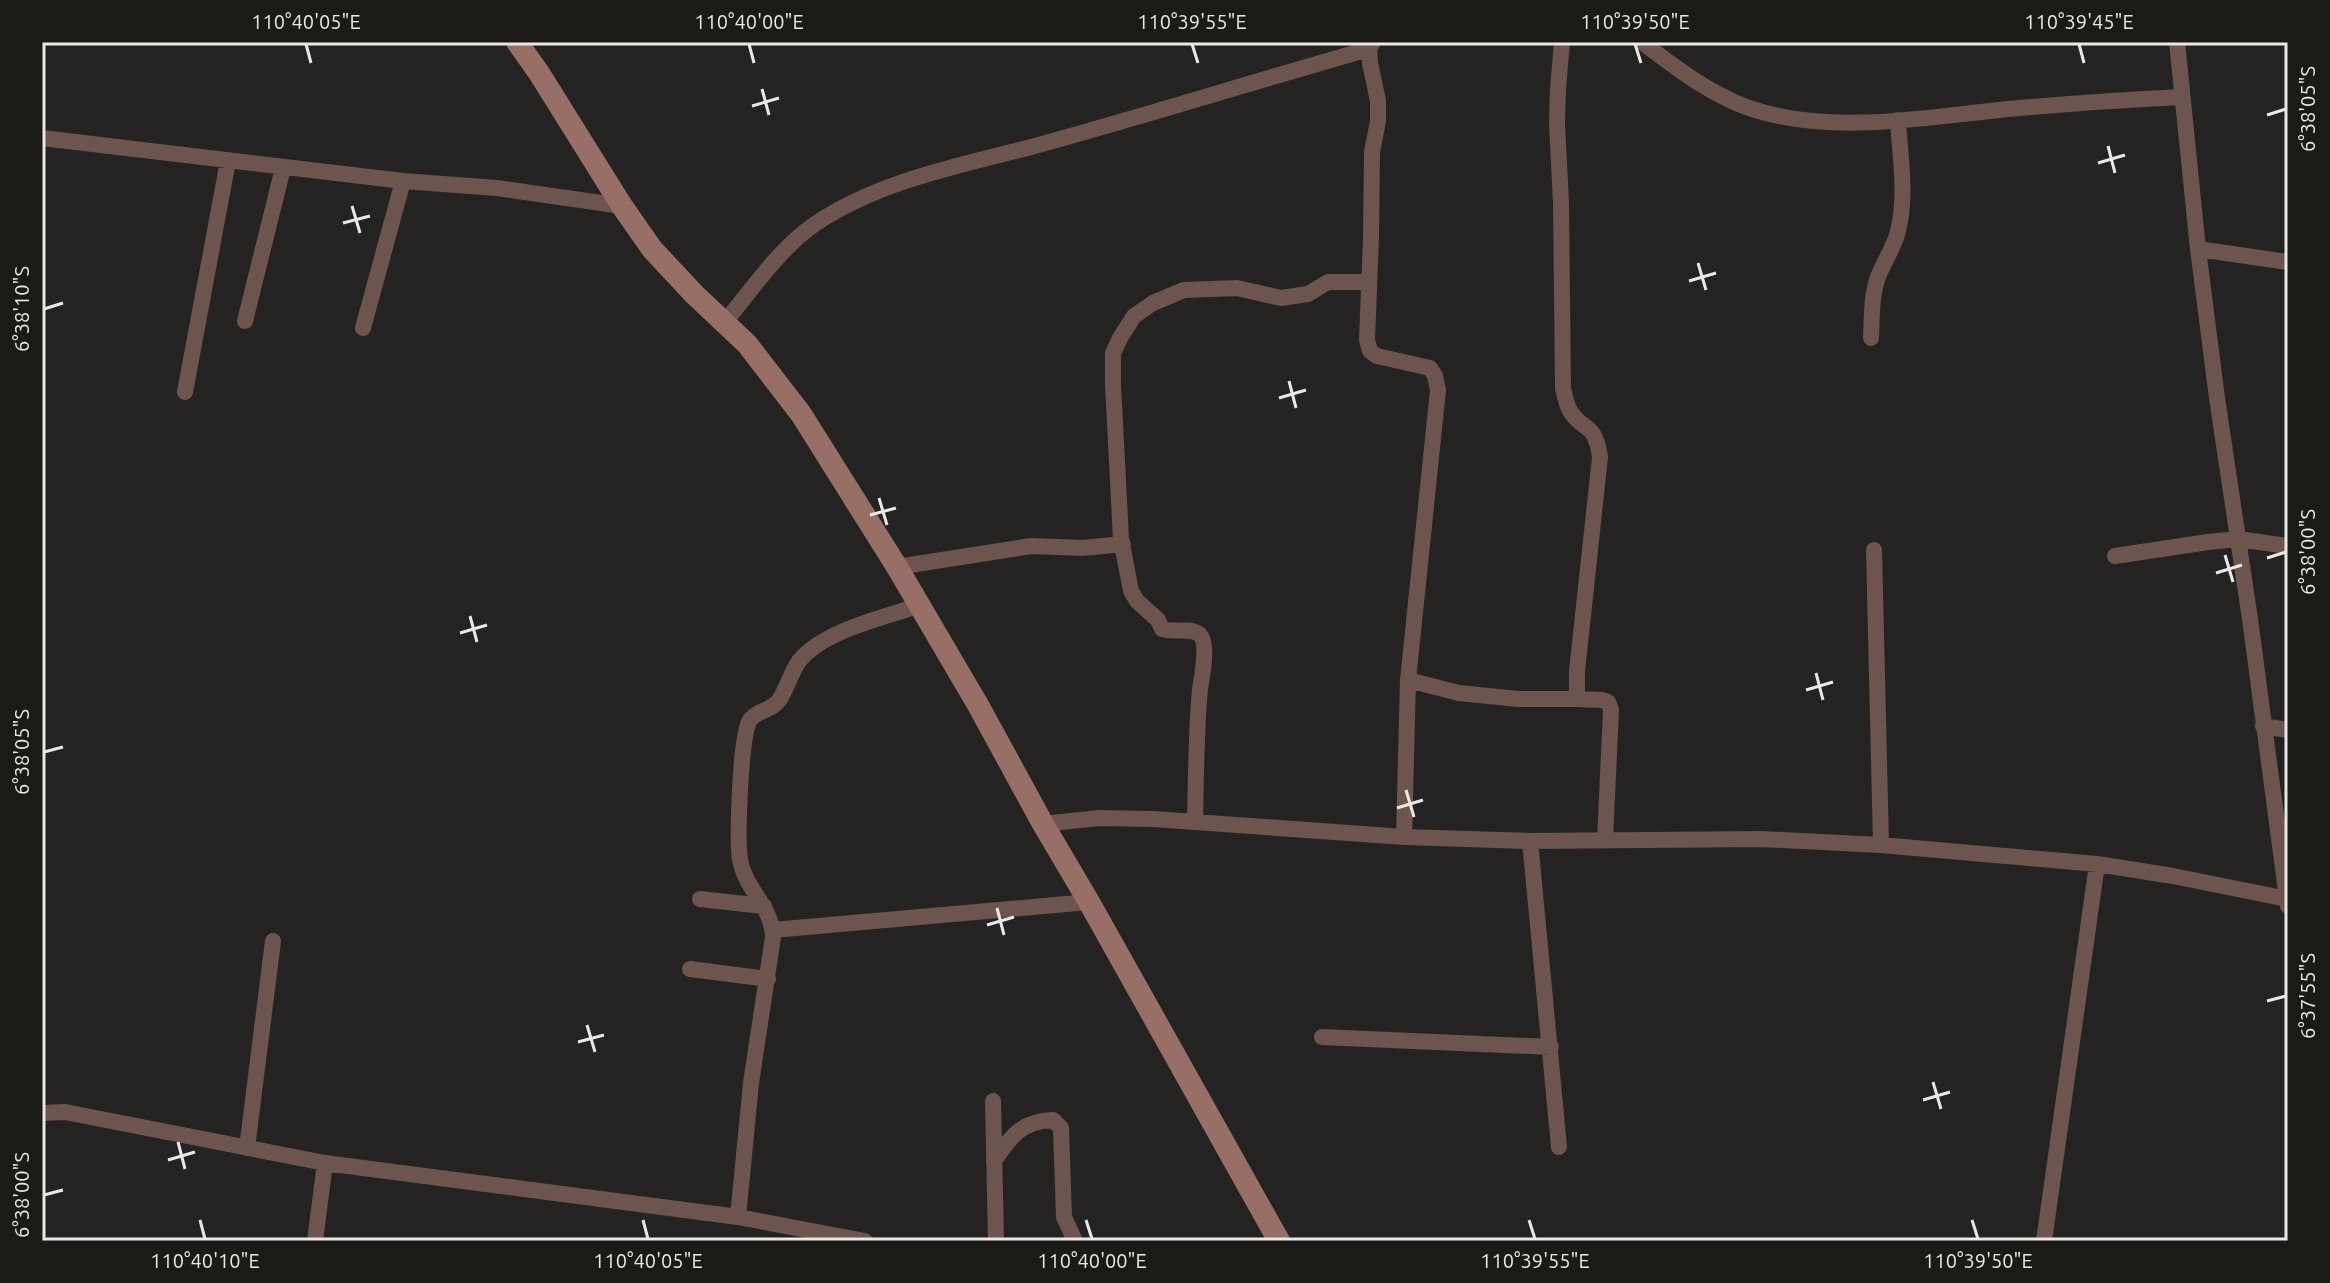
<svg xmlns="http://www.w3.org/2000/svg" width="2330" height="1283" font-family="Ubuntu,sans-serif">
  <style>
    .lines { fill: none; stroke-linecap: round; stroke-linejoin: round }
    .minor { stroke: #6d544f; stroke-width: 16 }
    .secondary { stroke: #976f67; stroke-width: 22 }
    .ticks { fill: none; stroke: #eae8e7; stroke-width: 3 }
    .neatline { fill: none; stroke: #eae8e7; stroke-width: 3 }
    .ticks-label { font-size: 20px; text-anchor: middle; fill: #eae8e7 }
  </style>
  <rect width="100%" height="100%" fill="#252321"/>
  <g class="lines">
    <path class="minor" d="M1373,42L1369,49L1370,63L1378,101V121L1372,152L1371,238L1367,340L1370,351L1377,356L1430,368L1435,376L1438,390L1408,680L1404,837L1530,841L1761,839L1881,845L2097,864L2173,876L2287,899
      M1642,42C1679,70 1717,100 1762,112C1839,133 1921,118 1999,110C2060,104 2121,100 2182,97
      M2177,42L2198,249L2217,398L2250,619L2288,906
      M42,138L403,181L497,188L622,206
      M2198,249L2288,262
      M245,321L283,168
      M725,322C753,288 779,249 815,224C879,181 958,166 1031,147C1144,116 1256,81 1369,49
      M363,328L403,181
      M1871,338C1872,318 1871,296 1878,277C1884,261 1894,248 1898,231C1907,196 1900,156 1898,120
      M185,392L228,161
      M1874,550L1881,845
      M2115,556L2208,542L2238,539L2288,546
      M897,567L1031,546L1083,548L1123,544
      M1408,680L1459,693L1518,699H1577V671L1600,457C1595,420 1581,432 1569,409C1566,403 1565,395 1563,389L1561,203L1557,124L1558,89L1562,42
      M1577,699L1602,700L1608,702L1611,710L1605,840
      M2263,726L2288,730
      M1195,821C1196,777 1196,732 1200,689C1202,676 1209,642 1199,634C1190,627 1173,633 1162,629L1158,620L1137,601L1131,591L1121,539L1113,385V353L1120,338L1134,316L1153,303L1184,290L1237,288L1281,298L1308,294L1328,282H1369
      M1043,824L1099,818L1153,819L1404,837
      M1530,841L1559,1147
      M700,899L764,906
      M773,930L1089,902
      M690,969L768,979
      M1322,1037L1551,1047
      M993,1101L996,1241
      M42,1113L65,1112L325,1163L738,1217L865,1241
      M247,1148L273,941
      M994,1161C1011,1136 1022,1121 1053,1120L1061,1128L1064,1217L1075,1241
      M738,1217L751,1083L773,937C772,906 746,891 740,860C737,841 740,733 750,720C757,710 772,711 780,699C787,687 791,673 799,661C824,630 884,618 920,605
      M315,1241L325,1163
      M2044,1241L2097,864"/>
    <path class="secondary" d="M517,42L539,73L622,206L652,249L694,294L747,344L801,414L897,567L978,705L1043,824L1089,902L1279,1241"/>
  </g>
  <path class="ticks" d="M306,44L311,63M749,44L754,63M1192,44L1198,63M1635,44L1641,63M2079,44L2084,63M762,89L769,115M752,106L779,98M2267,115L2286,109M2108,146L2115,173M2098,163L2125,155M352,206L360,233M343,223L370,216M1698,263L1706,290M1689,281L1716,273M44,309L63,303M1289,381L1296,408M1279,398L1306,390M879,498L887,525M870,515L896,508M2225,555L2233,582M2267,558L2286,552M2216,573L2242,565M470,616L477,642M460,633L487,625M1816,673L1823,700M1806,690L1833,682M44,752L63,747M1406,790L1414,817M1397,808L1423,800M997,908L1004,935M987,925L1014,917M2267,1001L2286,996M587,1025L595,1052M578,1042L604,1035M1933,1082L1941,1109M1923,1100L1950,1092M178,1142L185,1169M168,1160L195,1152M44,1195L63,1190M200,1220L205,1239M643,1220L648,1239M1086,1220L1092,1239M1529,1220L1535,1239M1972,1220L1978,1239"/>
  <rect width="2330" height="1283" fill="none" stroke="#1c1a17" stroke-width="88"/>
  <rect x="44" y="44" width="2242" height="1195" class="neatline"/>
  <g class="ticks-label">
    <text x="306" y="29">110°40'05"E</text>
    <text x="749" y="29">110°40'00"E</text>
    <text x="1192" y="29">110°39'55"E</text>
    <text x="1635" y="29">110°39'50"E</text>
    <text x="2079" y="29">110°39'45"E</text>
    <text transform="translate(2308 109) rotate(-90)" y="7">6°38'05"S</text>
    <text transform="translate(22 309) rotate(-90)" y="7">6°38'10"S</text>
    <text transform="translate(2308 552) rotate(-90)" y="7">6°38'00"S</text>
    <text transform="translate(22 752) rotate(-90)" y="7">6°38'05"S</text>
    <text transform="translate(2308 996) rotate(-90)" y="7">6°37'55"S</text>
    <text transform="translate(22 1195) rotate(-90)" y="7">6°38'00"S</text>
    <text x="205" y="1268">110°40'10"E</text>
    <text x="648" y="1268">110°40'05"E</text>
    <text x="1092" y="1268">110°40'00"E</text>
    <text x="1535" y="1268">110°39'55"E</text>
    <text x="1978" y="1268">110°39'50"E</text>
  </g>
</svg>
